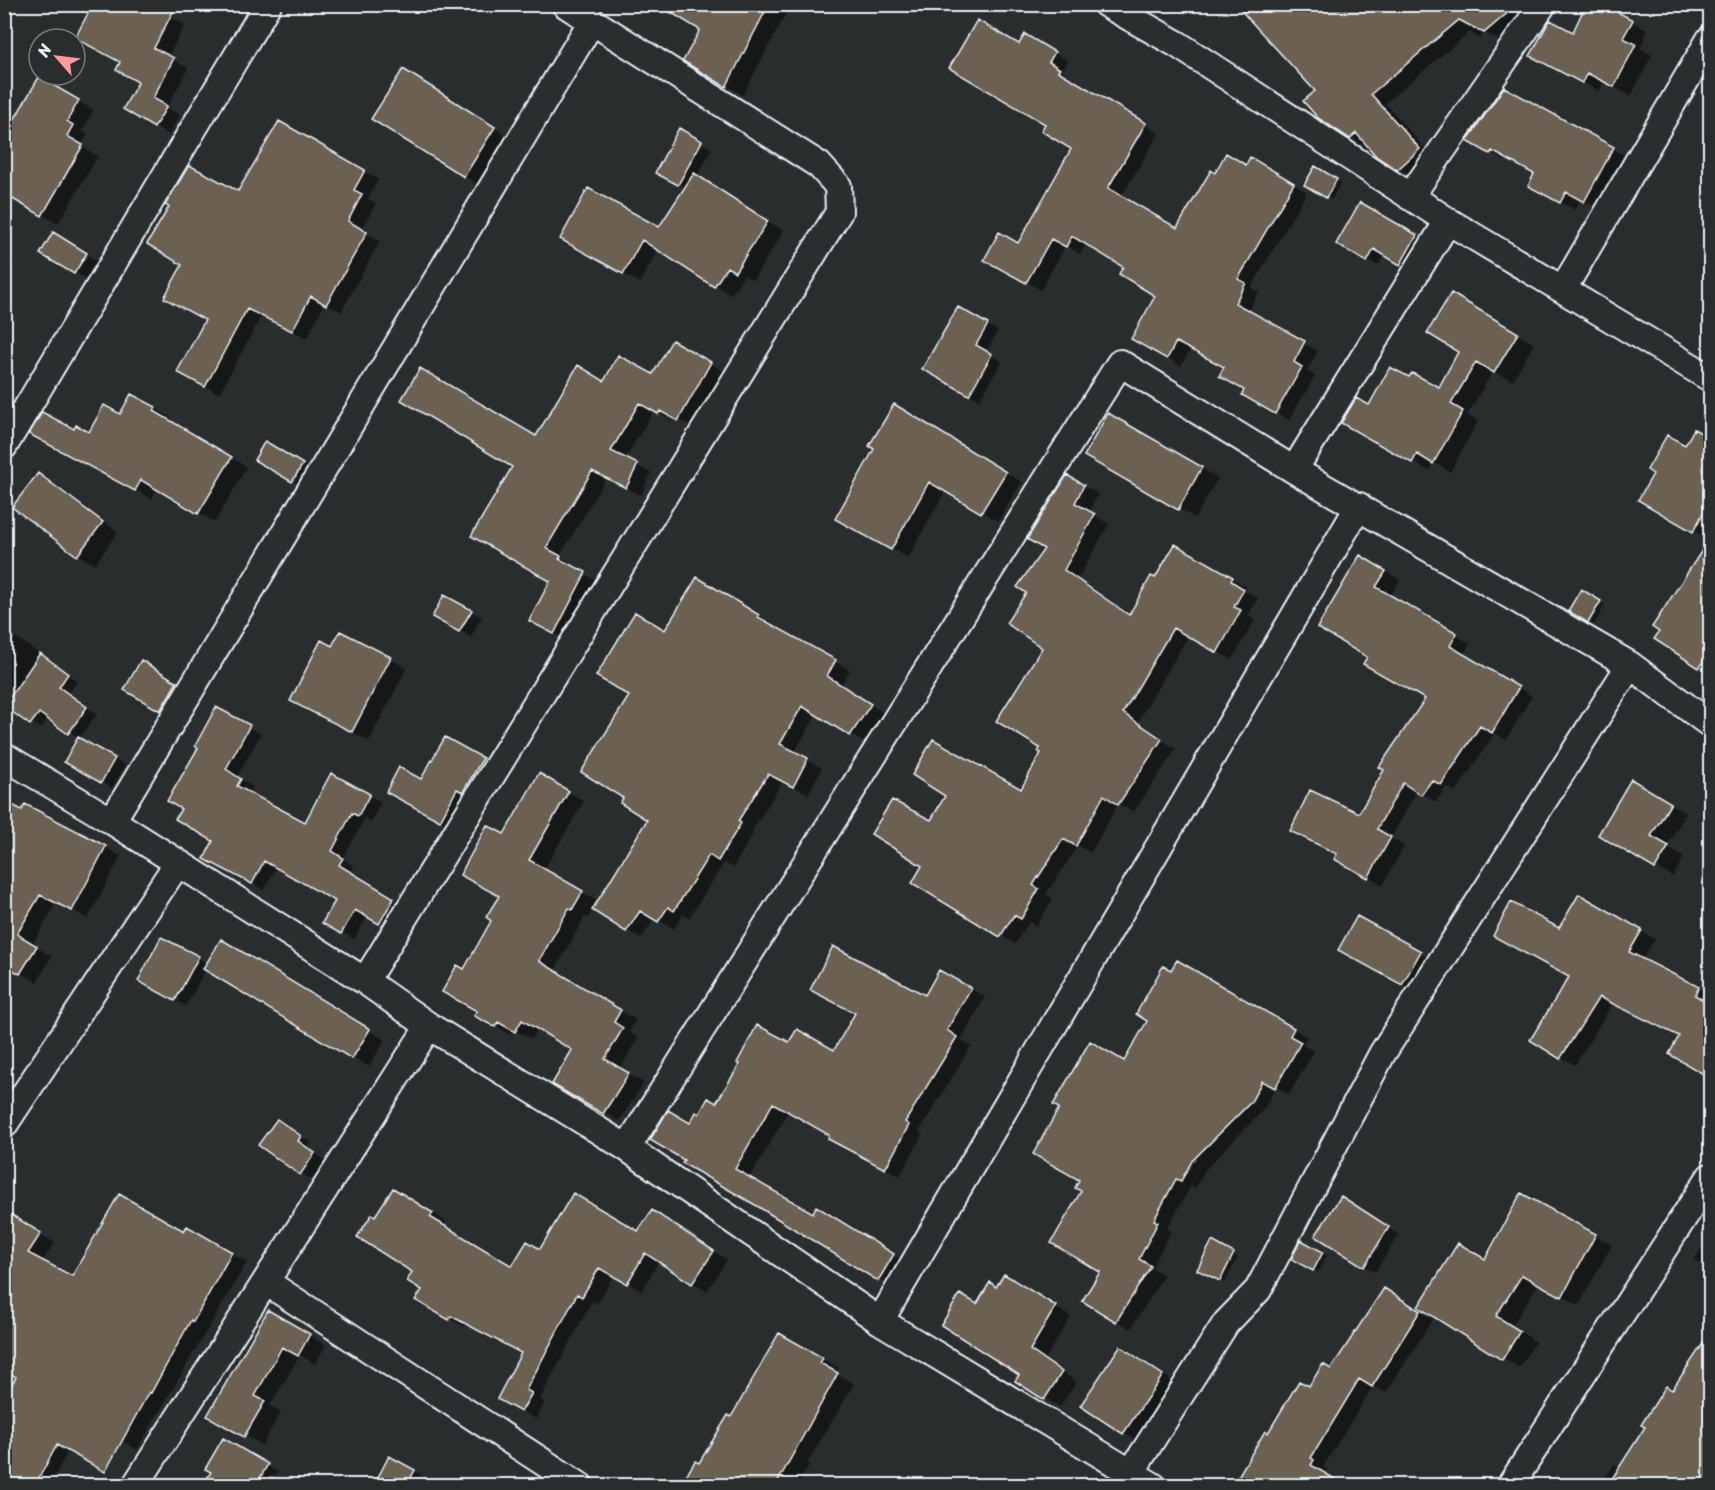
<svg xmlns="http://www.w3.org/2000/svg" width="1715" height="1490" font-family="Sriracha,sans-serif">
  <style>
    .shadow { fill: #0007 }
    .building { fill: #6c6053; stroke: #e8f1f8; stroke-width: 1.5 }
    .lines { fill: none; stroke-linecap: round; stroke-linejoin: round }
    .street-casing { stroke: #e8f1f8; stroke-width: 30 }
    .street { stroke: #2a2d2e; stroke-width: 26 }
  </style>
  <rect width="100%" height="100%" fill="#2a2d2e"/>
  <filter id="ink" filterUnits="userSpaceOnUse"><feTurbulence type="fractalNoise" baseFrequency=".0167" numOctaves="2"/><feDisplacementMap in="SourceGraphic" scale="12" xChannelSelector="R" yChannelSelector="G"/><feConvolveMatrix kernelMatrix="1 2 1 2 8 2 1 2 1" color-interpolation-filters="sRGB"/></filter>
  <g filter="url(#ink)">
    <path class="shadow" d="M660,4H791L743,95L727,86L702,29Z
      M1163,4H1187L1179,14Z
      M1237,4H1523L1531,14L1500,41L1484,32L1480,39L1470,32L1385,103L1434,159L1413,177L1398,168L1368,144L1366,147L1351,138L1317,91Z
      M166,15L185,25L168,57L188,68L167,108L180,115L169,135L125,109L139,82Z
      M1632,21L1648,31L1640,48L1652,55L1631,96L1604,82L1599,91L1548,65L1573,34Z
      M1025,36L1068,61L1062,71L1073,78L1071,80L1159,133L1121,197L1177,230L1216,175L1246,166L1251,159L1307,192L1251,288L1259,292L1248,312L1318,351L1307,371L1315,376L1289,420L1244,395L1246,390L1225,367L1191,349L1181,366L1133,339L1157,295L1125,266L1087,243L1080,254L1066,245L1041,290L986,259L1019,245L1073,149L1047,123L1020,46Z
      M39,79L94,110L82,131L88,135L81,146L98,156L58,224L4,193V130L9,132Z
      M419,80L511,138L481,186L464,176Z
      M1505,89L1628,157L1599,209L1581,199L1575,210L1530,185L1536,174L1507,158L1505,161L1469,140Z
      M280,123L378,179L368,199L376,203L361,231L380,241L341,312L325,303L307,338L262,315L219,394L179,372L207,320L239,193Z
      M680,130L712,149L697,177L784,231L753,280L744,275L731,295L658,249L640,283L562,238L660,229L686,188L657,173Z
      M1316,168L1341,183L1331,200L1306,184Z
      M1361,204L1427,243L1412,270L1385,254L1378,266L1338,244Z
      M54,234L97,261L86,279L42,254Z
      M4,260L13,264L4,279Z
      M1451,295L1534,344L1512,381L1493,371L1467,415L1478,421L1450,472L1434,462L1429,471L1343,422L1370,407L1410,379L1440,389L1460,351Z
      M958,309L998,331L986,352L1002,361L980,400L924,368Z
      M673,342L724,371L692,427L674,417L672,421L654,410L625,459L651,473L641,495L606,478L560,556L574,565L573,568L599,582L568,641L545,629L552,581L473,535L537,438L604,383L653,376Z
      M894,406L1022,482L998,521L946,490L908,558L837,518L876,448Z
      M155,408L171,418L169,421L247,467L215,522L157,488L152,499L46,443L74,431L90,434L120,416Z
      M1108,415L1218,478L1195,518L1086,456Z
      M1695,431L1710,440V540L1640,500L1686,447Z
      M265,443L313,471L303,487L256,459Z
      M38,475L55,484L118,532L95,564L78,555L14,507Z
      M1068,477L1098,494L1089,512L1109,524L1078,579L1130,615L1156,580L1175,546L1247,587L1245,591L1258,598L1248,616L1255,620L1232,660L1189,635L1137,723L1176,749L1134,812L1118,804L1091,853L1078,846L1046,894L1053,899L1036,926L1029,922L1015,944L1001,935L924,866L932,822L1022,792L1043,753L1044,648L1028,593L1046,549Z
      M1710,540V673L1656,638L1661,632L1654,627Z
      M1361,557L1400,580L1390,597L1470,643L1463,655L1532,696L1506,740L1495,733L1456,792L1446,787L1436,802L1417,791L1391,838L1404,846L1383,885L1336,858L1338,854L1292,831L1360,815L1427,698L1369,656Z
      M697,579L773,624L772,626L850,670L841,685L884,713L865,743L817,714L794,753L822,768L808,794L783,781L752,831L754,832L733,868L724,863L689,918L683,914L674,929L655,918L641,939L593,908L588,918L585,916L554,972L636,1020L629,1032L638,1038L620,1069L644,1083L619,1121L554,1083L574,1049L538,1028L532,1039L514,1030L511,1035L476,1015L479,1011L465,971L493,920L500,896L505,836L540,775L584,801L544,870L599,902L649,820L625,798L631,695Z
      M1581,591L1605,605L1594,625L1570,611Z
      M445,597L482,617L471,637L434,616Z
      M341,633L407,668L369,741L309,709Z
      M16,637L77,681L68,694L97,714L79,738L49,718L41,729L4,704V653Z
      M142,662L187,689L171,716L126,689Z
      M217,709L261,734L237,777L253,787L249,794L306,824L332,775L381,802L371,822L365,818L343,859L354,866L350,874L405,906L392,930L368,916L354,939L324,922L337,900L277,866L264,890L218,865L215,841L183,808L200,747Z
      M79,739L125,765L112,788L66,761Z
      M446,739L492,766L474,797L457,787L456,790L467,797L451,826L398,798L421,781Z
      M1631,781L1686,813L1667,847L1684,857L1673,877L1600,835Z
      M4,803L105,847L121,856L88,919L57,902L32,945L52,956L37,982L4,963Z
      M1579,896L1655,939L1642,960L1702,990L1710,977V1076L1671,1054L1680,1037L1613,1003L1575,1065L1532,1040L1571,977L1559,930Z
      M1357,918L1431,959L1414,990L1351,956Z
      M238,950L385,1040L369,1067L206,969L186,1006L150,987L198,958L208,964Z
      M1178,962L1307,1037L1303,1045L1314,1051L1289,1095L1276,1087L1264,1109L1206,1169L1195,1188L1191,1186L1167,1228L1171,1231L1152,1268L1164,1275L1131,1329L1084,1300L1102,1271L1083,1191L1125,1063L1150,1020Z
      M940,972L985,997L961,1040L971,1046L919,1132L923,1134L900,1176L844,1147L831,1135L789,1110L749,1179L813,1215L832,1217L908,1264L893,1288L758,1205L691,1125L699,1116L717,1105L789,1044L834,1052L926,997Z
      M288,1127L311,1143L308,1148L325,1160L312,1180L301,1173Z
      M1521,1195L1612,1245L1579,1305L1539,1283L1512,1326L1536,1342L1519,1368L1503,1358L1486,1261Z
      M408,1198L447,1222L444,1227L512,1268L540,1251L639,1233L667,1220L727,1260L707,1291L659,1261L642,1291L614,1275L597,1304L592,1301L540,1399L545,1402L536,1419L513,1407L523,1353L467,1323L464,1327L417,1300L424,1289L414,1271L376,1218Z
      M1352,1204L1399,1235L1375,1272L1364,1266Z
      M4,1211L55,1243L42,1262L73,1279L184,1233L187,1228L247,1262L137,1450L4,1368Z
      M1710,1235V1270L1694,1260Z
      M1302,1242L1327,1256L1318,1272L1293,1258Z
      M1212,1243L1238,1257L1225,1283L1199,1269Z
      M1020,1285L1071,1317L1044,1360L1077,1382L1060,1407L1045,1398L1021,1374L977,1306L997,1288Z
      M1384,1290L1433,1319L1386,1393L1373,1386L1323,1467L1327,1469L1324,1474L1343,1486H1251L1239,1478L1268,1435L1310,1388L1332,1371Z
      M269,1312L326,1345L315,1364L300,1355L270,1406L281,1412L262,1445L210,1415Z
      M1710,1324V1486H1607L1603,1482L1614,1464L1621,1468L1707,1341L1701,1338Z
      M779,1335L839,1368L836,1373L854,1384L807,1464L809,1465L797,1486H697L686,1479L700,1465L731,1419Z
      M1137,1357L1179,1385L1140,1443L1082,1406Z
      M4,1418L67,1453L49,1486H4Z
      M223,1440L278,1472L270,1486H205L213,1472Z
      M390,1458L428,1479L425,1486H375Z"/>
    <path class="building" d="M93,4H177L154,48L174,58L153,98L167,106L154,128L123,109L138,82L116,70L120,62L75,38Z
      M657,4H769L726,87L683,61L700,30Z
      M1235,4H1518L1484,33L1459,20L1371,94L1420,149L1397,170L1377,157L1356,133L1350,139L1318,118L1303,101L1315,91Z
      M1586,4H1602L1633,20L1623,38L1636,44L1614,87L1587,73L1582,83L1530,56L1550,20L1573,32Z
      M977,20L1019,44L1025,34L1055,52L1049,62L1060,69L1058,71L1146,123L1108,188L1177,228L1211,170L1215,173L1226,153L1246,165L1250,157L1294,183L1238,279L1246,283L1235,303L1305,341L1294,362L1302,367L1275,414L1242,395L1244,390L1219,376L1224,367L1176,342L1167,359L1131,339L1155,296L1119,274L1123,267L1072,236L1066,247L1051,239L1026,283L984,260L999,232L1018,243L1071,149L1041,131L1045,124L949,68Z
      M403,69L495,127L464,177L371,119Z
      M39,77L79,100L67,121L73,125L67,136L83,145L42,216L4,194V137Z
      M1504,87L1614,147L1584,202L1566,192L1560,203L1528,186L1534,174L1492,151L1490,154L1467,141Z
      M279,121L365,170L354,190L362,194L348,221L367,232L326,305L311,296L292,331L247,309L205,387L177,372L205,320L164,298L182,265L147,244L169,207L165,205L189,165L238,191Z
      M679,128L702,141L678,185L655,173Z
      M1315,166L1337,179L1326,198L1304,185Z
      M694,173L768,221L735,272L727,267L714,287L642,240L623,274L560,239L588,188L659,227Z
      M1360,202L1417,235L1400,265L1374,249L1367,262L1336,244Z
      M53,232L87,253L74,274L40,254Z
      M1451,293L1518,333L1494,373L1476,362L1451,404L1463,411L1433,464L1417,454L1412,463L1341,423L1356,398L1369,405L1390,367L1409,377L1412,373L1439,387L1458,352L1427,333Z
      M958,307L988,324L976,345L992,354L969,395L922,369Z
      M672,340L711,362L678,421L660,411L658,414L639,403L611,451L638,464L626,488L592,471L546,548L561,556L559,559L586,572L554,634L529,621L550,581L471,536L512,467L401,400L420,368L536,436L578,365L604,381L618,355L653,374Z
      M131,394L156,407L154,411L232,457L198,514L141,480L135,491L29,434L42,412L74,429L76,425L89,432L104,405L120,414Z
      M894,404L1006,472L981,513L929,482L891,550L835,519L874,449L869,446Z
      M1108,413L1202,467L1178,510L1084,456Z
      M1694,429L1710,438V500L1693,532L1638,500L1653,474L1647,470L1667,435L1685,445Z
      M265,441L303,464L292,482L254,460Z
      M38,473L103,522L77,556L12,507Z
      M1067,475L1084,485L1075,503L1095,514L1064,570L1129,615L1151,576L1155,578L1175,544L1233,577L1231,581L1244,589L1234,607L1241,610L1217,653L1173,628L1123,713L1162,739L1118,805L1104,795L1076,846L1063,839L1033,885L1039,889L1021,919L1014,915L1000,937L912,883L922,866L871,834L892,800L931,820L945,796L912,775L933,739L1021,789L1041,753L1038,752L1040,748L996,721L1042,648L1006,623L1026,593L1017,587L1044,549L1027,539Z
      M1710,538V651L1699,668L1654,639L1659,632L1652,627Z
      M1360,555L1386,571L1376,587L1457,633L1450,646L1519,687L1492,733L1480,726L1441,785L1432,780L1421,795L1403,783L1377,829L1391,837L1368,878L1334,859L1337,854L1290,831L1310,790L1359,813L1384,770L1379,767L1425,699L1363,664L1367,657L1317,628Z
      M697,577L759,615L758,617L836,660L827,676L871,704L850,736L802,706L780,744L808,758L793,787L768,774L738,821L741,823L718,861L709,855L674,911L668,907L658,922L640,911L626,932L592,910L647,820L620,803L623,798L581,772L629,696L596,676L635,612L665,630Z
      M1581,589L1601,601L1588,623L1568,611Z
      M444,595L472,610L459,632L432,617Z
      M340,631L391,657L352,732L290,701L321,640L332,646Z
      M40,653L68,674L59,687L87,707L68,734L39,713L30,725L4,706Z
      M141,660L177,682L160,711L124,690Z
      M216,707L250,725L226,769L241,779L237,786L305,822L331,773L370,794L358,816L352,813L332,851L343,858L339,865L394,898L379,924L355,910L341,934L322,923L335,901L264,861L252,884L204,859L213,841L175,819L181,809L167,801L198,748L195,746Z
      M78,737L115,758L101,783L64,762Z
      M445,737L483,758L463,792L457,789L440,821L386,792L399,767L421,779Z
      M539,773L569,791L529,860L583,891L572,910L569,908L539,961L621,1010L614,1022L623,1028L605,1059L629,1073L603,1114L552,1084L572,1050L522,1020L515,1032L498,1022L495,1027L474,1016L477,1011L442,992L457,965L464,969L491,921L486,917L499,896L460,875L487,825L504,834Z
      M1631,779L1671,803L1651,836L1669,846L1655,869L1598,835Z
      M4,801L22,810L25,804L106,846L72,911L40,895L17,934L37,946L20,974L4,965Z
      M1579,894L1642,930L1629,952L1699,987L1695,995L1710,1004V1078L1669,1054L1679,1036L1599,997L1560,1059L1530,1040L1569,977L1493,936L1511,902L1559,928Z
      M1357,916L1421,951L1402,985L1338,950Z
      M161,937L199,956L175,1001L138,981Z
      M221,939L370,1029L352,1059L203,969Z
      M833,946L925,995L939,970L971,988L947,1030L957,1037L905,1122L909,1125L885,1169L828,1139L829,1135L773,1103L735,1169L813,1213L816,1206L894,1254L878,1281L757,1206L682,1163L684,1160L650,1140L668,1110L690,1123L696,1112L699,1114L708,1098L716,1103L740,1064L737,1063L757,1025L789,1042L797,1029L834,1050L855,1013L810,990Z
      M1177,960L1294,1028L1290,1036L1301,1042L1275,1088L1262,1081L1251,1102L1192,1161L1181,1181L1176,1179L1154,1220L1158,1222L1139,1259L1151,1266L1116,1322L1082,1301L1100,1272L1051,1243L1081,1191L1075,1188L1079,1180L1033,1154L1059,1108L1053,1105L1090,1041L1124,1061L1147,1021L1136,1014L1163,966L1171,970Z
      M277,1119L301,1136L298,1141L315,1153L300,1175L258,1145Z
      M393,1188L433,1213L430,1217L512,1266L527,1241L540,1249L573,1193L638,1231L652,1210L714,1251L692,1284L645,1253L627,1284L599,1268L582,1297L577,1294L526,1390L532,1393L521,1412L497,1399L521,1353L451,1316L449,1320L415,1300L422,1290L407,1281L412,1272L357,1237L372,1214L375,1216Z
      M1521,1193L1596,1234L1562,1297L1522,1275L1496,1316L1520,1331L1502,1360L1418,1307L1458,1243L1485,1259Z
      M119,1194L184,1231L187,1226L232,1252L193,1322L191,1320L151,1393L149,1392L105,1472L57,1445L35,1485H4V1398L16,1377L4,1370V1210L41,1233L28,1253L72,1276Z
      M1341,1196L1389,1227L1364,1267L1315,1236Z
      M1301,1240L1323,1252L1313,1271L1291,1259Z
      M1212,1241L1234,1253L1220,1281L1197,1270Z
      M1004,1274L1056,1306L1030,1350L1062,1372L1044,1400L1015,1381L1019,1375L941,1325L960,1294L977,1304L990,1282L996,1287Z
      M1384,1288L1420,1311L1372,1387L1359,1379L1311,1458L1314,1460L1311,1465L1345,1485H1233L1265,1431L1268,1433L1299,1381L1309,1386L1323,1364L1331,1369Z
      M268,1310L310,1334L298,1356L282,1347L255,1396L265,1401L244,1437L207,1416Z
      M779,1333L823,1358L820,1363L838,1373L776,1485H681L695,1461L699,1463L728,1415L731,1417Z
      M1710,1333V1485H1608L1645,1427L1641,1425L1666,1386L1672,1390Z
      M1120,1346L1163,1375L1123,1434L1080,1406Z
      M223,1438L268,1464L256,1485H203L211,1472L205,1469Z
      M389,1456L415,1470L407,1485H374Z"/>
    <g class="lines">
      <defs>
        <path id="street" d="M1106,4L1177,44L1448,221L1710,378
          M1410,197L1543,4
          M1563,289L1710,39
          M4,446L268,4
          M1294,470L1448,221
          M4,756L112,821L365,981L429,1026L627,1148L880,1321L1153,1486
          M112,821L592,21
          M365,981L839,212L838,186L819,165L565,4
          M4,1125L177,864
          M627,1148L1120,363L1294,470L1630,665L1710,724
          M266,1282L580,1486
          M880,1321L1359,506
          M1132,1471L1226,1323L1258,1290L1382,1054L1630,665
          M135,1486L429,1026
          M1510,1486L1710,1177"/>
      </defs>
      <use href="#street" class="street-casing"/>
      <use href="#street" class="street"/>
    </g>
  </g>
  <rect width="1715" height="1490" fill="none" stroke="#2a2d2e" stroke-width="24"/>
  <rect x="12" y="12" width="1691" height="1466" fill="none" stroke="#e8f1f8" stroke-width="2" filter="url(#ink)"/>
  <g transform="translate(57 57) rotate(298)"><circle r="28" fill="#2a2d2e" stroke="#767b7f" stroke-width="1.5"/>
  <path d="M0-4.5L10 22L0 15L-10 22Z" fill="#ff9aa2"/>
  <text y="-9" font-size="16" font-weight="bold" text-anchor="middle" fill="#e8f1f8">N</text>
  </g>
</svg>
